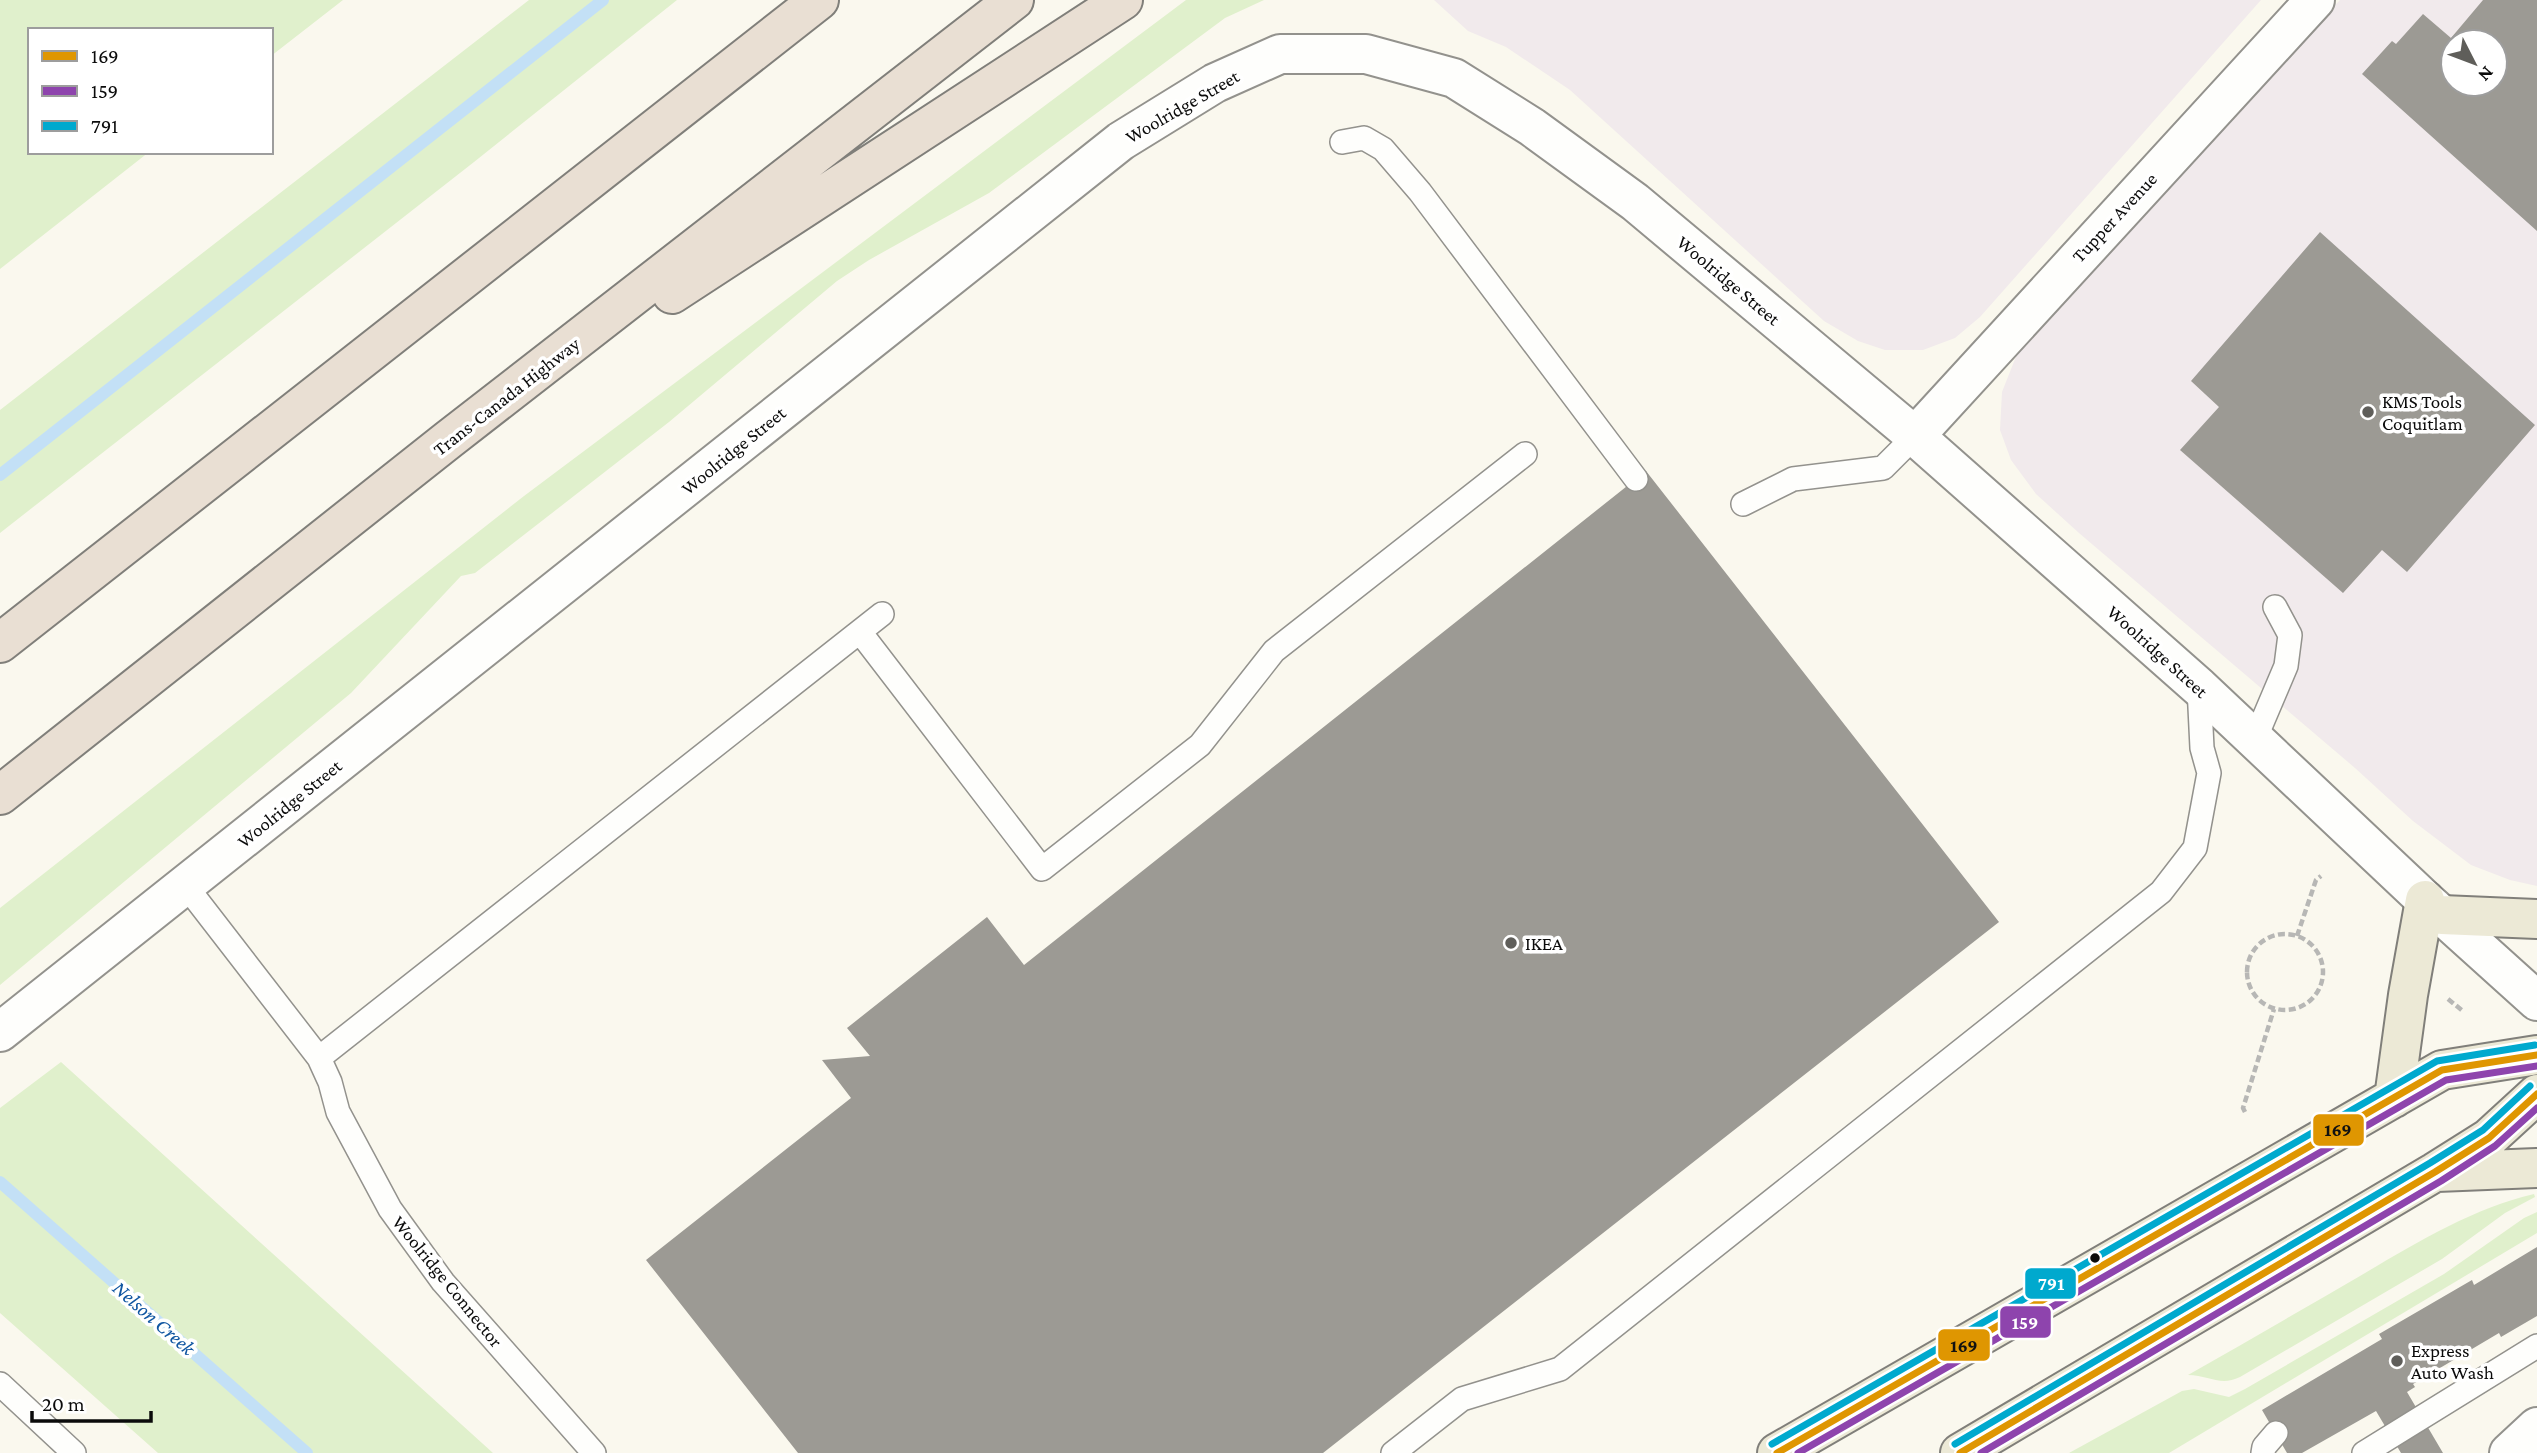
<svg xmlns="http://www.w3.org/2000/svg" width="2537" height="1453" font-family="'Crimson Pro',serif">
  <style>
    .industrial { fill: #f1eaec; fill-rule: evenodd }
    .green { fill: #e0f0cc }
    .lines { fill: none; stroke-linecap: round; stroke-linejoin: round }
    .stream { stroke: #c3e0f6; stroke-width: 12 }
    .building { fill: #9c9a94; fill-rule: evenodd }
    .lane-casing { stroke: #93928d; stroke-width: 26 }
    .street-casing { stroke: #93928d; stroke-width: 42 }
    .primary-casing { stroke: #807f7a; stroke-width: 42 }
    .highway-casing { stroke: #807f7a; stroke-width: 42 }
    .path { stroke: #b7b7b5; stroke-width: 4.5; stroke-dasharray: 7 3.5; stroke-linecap: butt }
    .lane { stroke: #fefefc; stroke-width: 23 }
    .street { stroke: #fefefc; stroke-width: 38 }
    .primary { stroke: #ece9d6; stroke-width: 38 }
    .highway { stroke: #e9dfd3; stroke-width: 38 }
    .bus-1-casing { stroke: #fff; stroke-width: 12 }
    .bus-2-casing { stroke: #fff; stroke-width: 12 }
    .bus-3-casing { stroke: #fff; stroke-width: 12 }
    .bus-1 { stroke: #df9601; stroke-width: 7 }
    .bus-2 { stroke: #8e44ad; stroke-width: 7 }
    .bus-3 { stroke: #00a9ce; stroke-width: 7 }
    .poi-dot { fill: #5f5e5a; stroke: #fff; stroke-width: 2.5 }
    .bus-dot { fill: #0b0b0b; stroke: #fff; stroke-width: 2.5 }
    .labels { text-anchor: middle; stroke-width: 7; stroke-linejoin: round; paint-order: stroke }
    .street-label { font-size: 19px; fill: #0b0b0b; stroke: #fff }
    .poi-label { font-size: 19px; fill: #0b0b0b; stroke: #fff; text-anchor: start }
    .water-label { font-size: 21px; font-style: italic; fill: #1056a1; stroke: #fff }
    .line-badge { stroke: #fff; stroke-width: 2.5 }
    .badge-label { font-size: 19px; text-anchor: middle; font-weight: bold; fill: #fff }
    .pale-badge-label { font-size: 19px; text-anchor: middle; font-weight: bold; fill: #111 }
  </style>
  <rect width="100%" height="100%" fill="#faf8ee"/>
  <path class="industrial" d="M1434,0H2261L1980,317L1955,338L1923,350H1885L1858,341L1824,321L1570,90L1506,47L1468,31Z
    M2340,0H2537V886L2510,880L2471,865L2413,821L2355,768L2079,533L2036,494L2011,460L2000,430L2002,392L2019,349ZM2453,42H2495V84H2453Z"/>
  <path class="green" d="M0,0H343L271,56V30H30V152H149L0,269Z
    M529,0H677L474,162L0,533V410Z
    M1186,0H1264L1225,18L989,193L869,260L837,281L669,422L475,573L461,576L351,693L0,985V908L524,496Z
    M61,1062L493,1453H158L0,1313V1108Z
    M2534,1194L2535,1197L2505,1213L2442,1259L2240,1377C2220,1387 2209,1375 2188,1375C2246,1342 2303,1309 2360,1276C2414,1244 2473,1208 2534,1194Z
    M2537,1212V1233L2169,1453H2069L2182,1391L2194,1389L2229,1397L2245,1389L2444,1274L2524,1218Z"/>
  <g class="lines">
    <path class="stream" d="M0,475L603,0
      M0,1182L307,1453"/>
  </g>
  <path class="building" d="M2483,0H2537V231L2362,74L2392,41L2396,44L2423,14L2451,38ZM2453,42H2495V84H2453Z
    M2320,232L2535,425L2407,572L2382,550L2343,593L2180,450L2219,407L2191,381Z
    M1646,471L1999,922L1323,1453H798L646,1260L851,1098L822,1060L870,1056L847,1028L987,917L1024,965Z
    M2537,1247V1316L2501,1337L2499,1333L2413,1384L2415,1387L2407,1392L2443,1453H2401L2376,1411L2302,1453H2287L2262,1410L2382,1339L2379,1334L2472,1280L2474,1285Z"/>
  <g class="lines">
    <defs>
      <path id="lane" d="M1342,142L1364,138L1383,149L1420,192L1636,479
        M1743,504L1793,479L1883,468L1915,436
        M860,632L1042,869L1200,745L1274,651L1525,454
        M2255,739L2286,666L2290,635L2275,607
        M186,886L319,1058L330,1082L338,1112L390,1209L443,1282L594,1453
        M319,1058L882,614
        M0,1384L74,1453
        M1393,1453L1462,1399L1560,1369L2161,892L2195,848L2209,773L2202,748L2199,687
        M2263,1453L2264,1447L2276,1433
        M2364,1453L2537,1346"/>
      <path id="street" d="M1915,436L2315,0
        M0,1032L1121,141L1215,83L1280,54H1366L1454,78L1532,127L1635,202L1915,436L2199,687L2425,900L2537,1001
        M2509,1453L2537,1427"/>
      <path id="primary" d="M2442,915L2537,919
        M2394,1098L2408,995L2425,900
        M2437,1172L2537,1168
        M1777,1453L2442,1070L2537,1055
        M1960,1453L2435,1172L2489,1138L2537,1094"/>
      <path id="highway" d="M672,294L1123,0
        M0,643L819,0
        M0,795L448,440L1014,0"/>
    </defs>
    <use href="#lane" class="lane-casing"/>
    <use href="#street" class="street-casing"/>
    <use href="#primary" class="primary-casing"/>
    <use href="#highway" class="highway-casing"/>
    <path class="path" d="M2247 972a38 38 0 1 1 76 0a38 38 0 1 1-76 0Z
      M2297,936L2316,880L2321,876
      M2448,999L2464,1012
      M2245,1112L2243,1108L2274,1009"/>
    <use href="#lane" class="lane"/>
    <use href="#street" class="street"/>
    <use href="#primary" class="primary"/>
    <use href="#highway" class="highway"/>
    <defs>
      <path id="bus-1" d="M1777,1453L2442,1070L2537,1055
        M1960,1453L2435,1172L2489,1138L2537,1094"/>
      <path id="bus-2" d="M1798,1453L2446,1080L2537,1066
        M1981,1453L2441,1181L2495,1146L2537,1108"/>
      <path id="bus-3" d="M1772,1444L2437,1061L2535,1045
        M1955,1444L2430,1163L2483,1130L2530,1086"/>
    </defs>
    <use href="#bus-1" class="bus-1-casing"/>
    <use href="#bus-2" class="bus-2-casing"/>
    <use href="#bus-3" class="bus-3-casing"/>
    <use href="#bus-1" class="bus-1"/>
    <use href="#bus-2" class="bus-2"/>
    <use href="#bus-3" class="bus-3"/>
  </g>
  <g class="poi-dot">
    <circle cx="2368" cy="412" r="7"/>
    <circle cx="1511" cy="943" r="7"/>
    <circle cx="2397" cy="1361" r="7"/>
  </g>
  <circle class="bus-dot" cx="2095" cy="1258" r="6"/>
  <g class="labels">
    <g class="street-label">
      <text transform="translate(1182 106) rotate(-30)" y="7">Woolridge Street</text>
      <text transform="translate(2114 217) rotate(-47)" y="7">Tupper Avenue</text>
      <text transform="translate(1729 280) rotate(40)" y="7">Woolridge Street</text>
      <text transform="translate(506 396) rotate(-38)" y="7">Trans-Canada Highway</text>
      <text transform="translate(733 450) rotate(-39)" y="7">Woolridge Street</text>
      <text transform="translate(2158 651) rotate(42)" y="7">Woolridge Street</text>
      <text transform="translate(289 803) rotate(-39)" y="7">Woolridge Street</text>
      <text transform="translate(448 1281) rotate(51)" y="7">Woolridge Connector</text>
    </g>
    <g class="poi-label">
      <text x="2382" y="408">KMS Tools<tspan x="2382" dy="22">Coquitlam</tspan></text>
      <text x="1525" y="950">IKEA</text>
      <text x="2411" y="1357">Express<tspan x="2411" dy="22">Auto Wash</tspan></text>
    </g>
    <g class="water-label">
      <text transform="translate(154 1318) rotate(41)" y="7">Nelson Creek</text>
    </g>
  </g>
  <g class="line-badge">
    <rect x="2312" y="1113" width="53" height="34" rx="7" fill="#df9601"/>
    <rect x="2024" y="1267" width="53" height="33" rx="7" fill="#00a9ce"/>
    <rect x="1999" y="1305" width="53" height="34" rx="7" fill="#8e44ad"/>
    <rect x="1937" y="1328" width="54" height="34" rx="7" fill="#df9601"/>
  </g>
  <g class="badge-label">
    <text x="2051" y="1290">791</text>
    <text x="2025" y="1329">159</text>
  </g>
  <g class="pale-badge-label">
    <text x="2338" y="1136">169</text>
    <text x="1964" y="1352">169</text>
  </g>
  <rect x="28" y="28" width="245" height="126" fill="#ffffff" stroke="#9d9d9d" stroke-width="2"/>
  <rect x="42" y="51" width="35" height="10" fill="#df9601" stroke="#9d9d9d" stroke-width="2"/>
  <text x="91" y="63" font-size="21" fill="#0b0b0b">169</text>
  <rect x="42" y="86" width="35" height="10" fill="#8e44ad" stroke="#9d9d9d" stroke-width="2"/>
  <text x="91" y="98" font-size="21" fill="#0b0b0b">159</text>
  <rect x="42" y="121" width="35" height="10" fill="#00a9ce" stroke="#9d9d9d" stroke-width="2"/>
  <text x="91" y="133" font-size="21" fill="#0b0b0b">791</text>
  <g transform="translate(2474 63) rotate(132)"><circle r="33" fill="#ffffff" stroke="#9d9d9d" stroke-width="2"/>
  <path d="M0-5L12 26L0 18L-12 26Z" fill="#5f5e5a"/>
  <text y="-10" font-size="19" font-weight="bold" text-anchor="middle" fill="#0b0b0b">N</text>
  </g>
  <path d="M32 1411v10h119v-10" fill="none" stroke="#0b0b0b" stroke-width="3.5"/>
  <text x="42" y="1411" font-size="21" fill="#0b0b0b" stroke="#ffffff" stroke-width="5" paint-order="stroke">20 m</text>
</svg>
